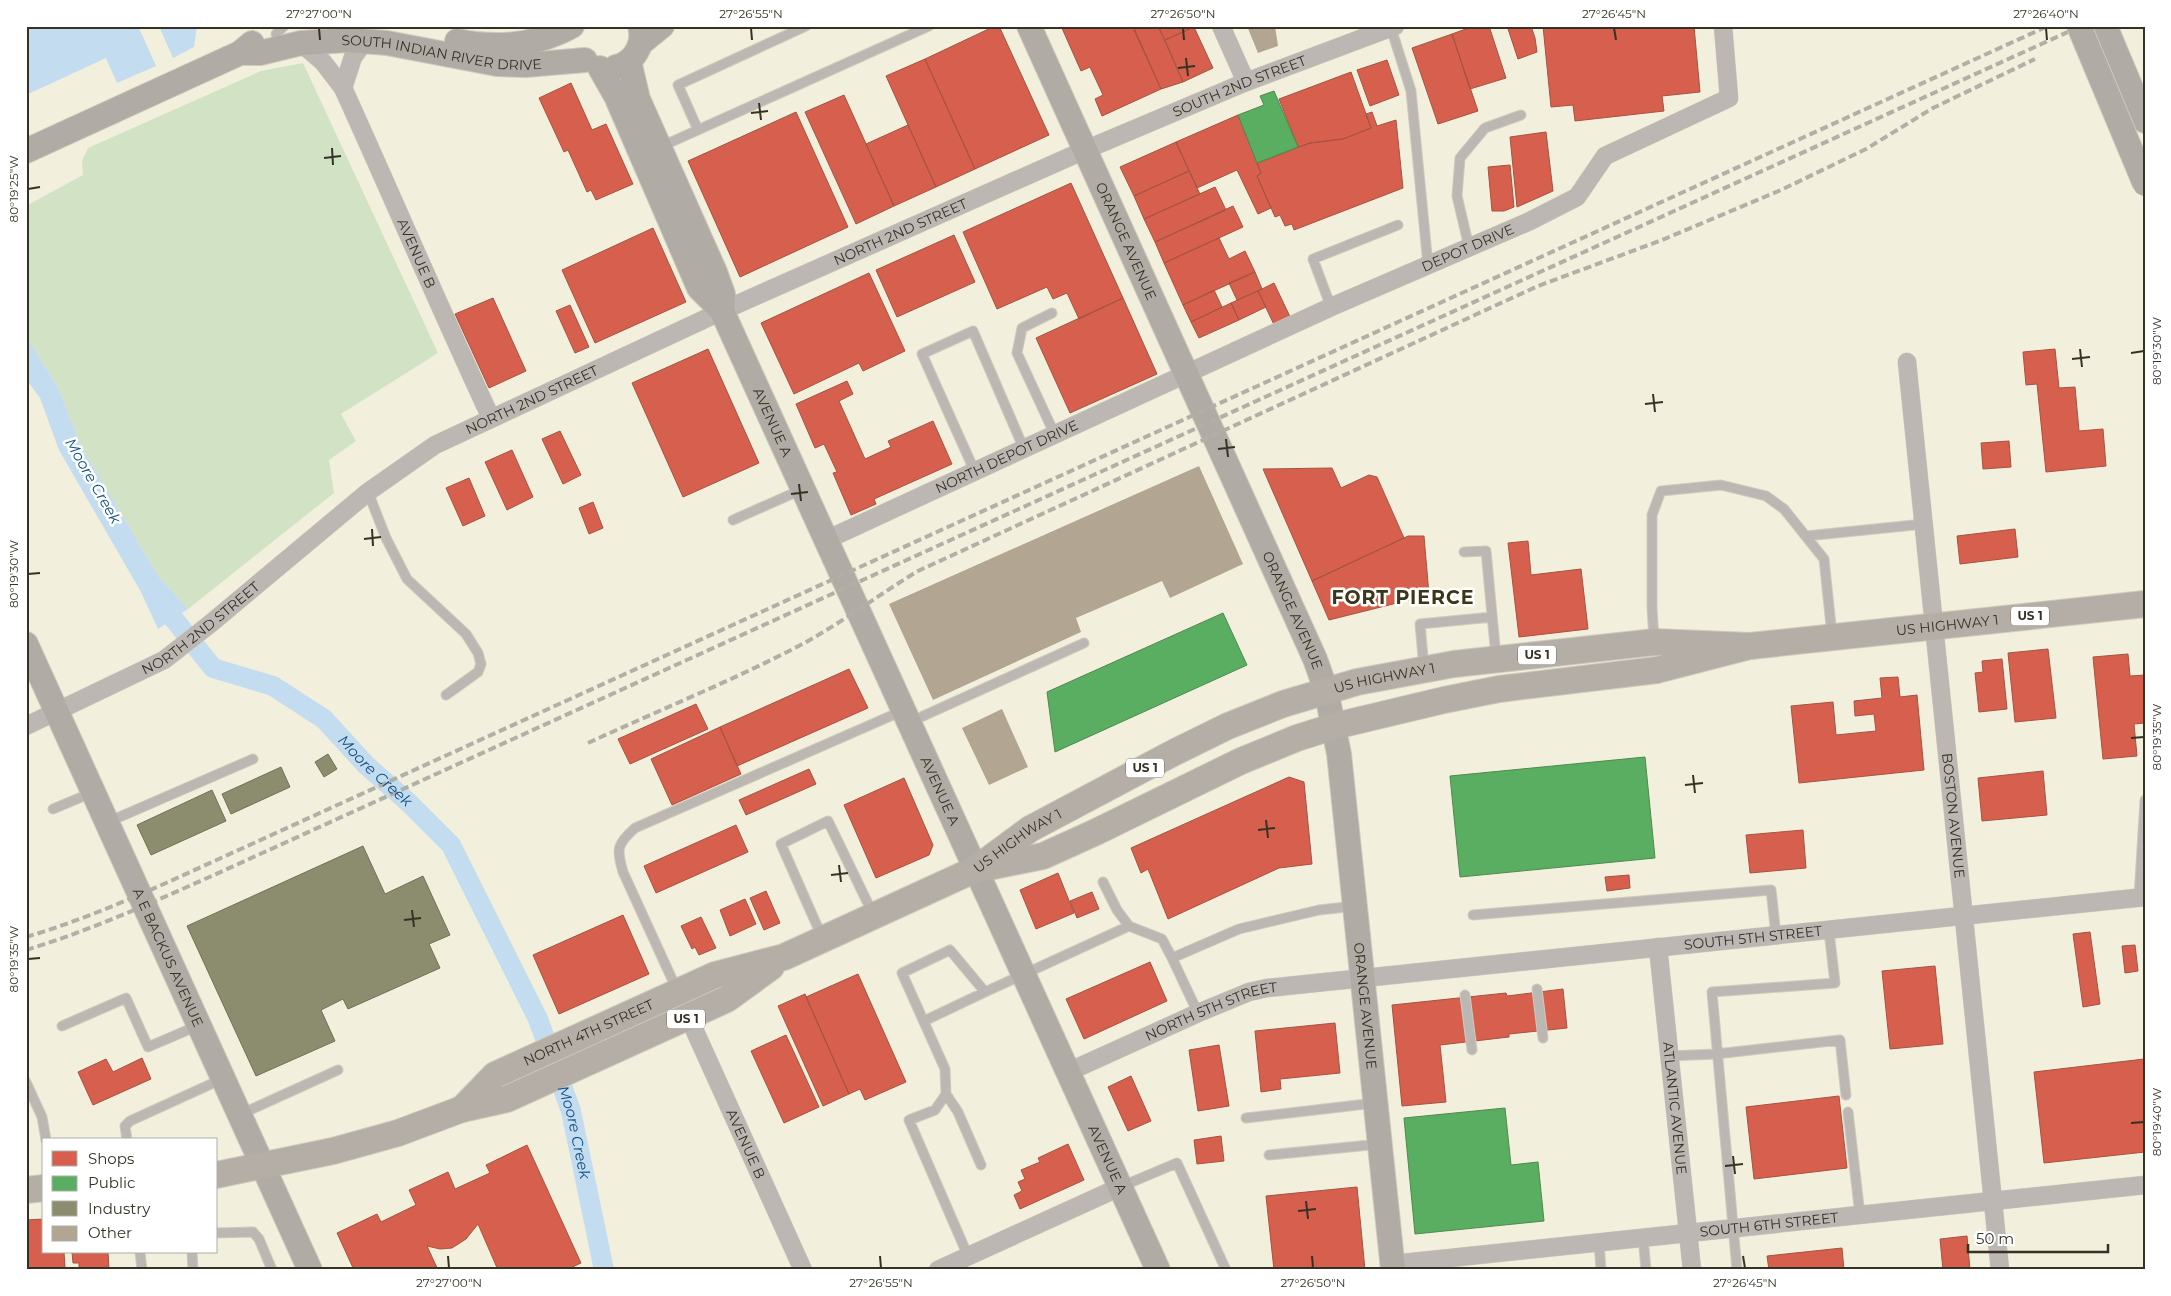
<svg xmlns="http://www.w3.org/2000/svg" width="2171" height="1296" font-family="Montserrat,sans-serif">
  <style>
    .green { fill: #d2e3c5 }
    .water { fill: #c4dcef }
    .shops { fill: #d6604d; stroke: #a65241 }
    .public { fill: #5aae61; stroke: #4f894f }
    .industry { fill: #8c8c6e; stroke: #727158 }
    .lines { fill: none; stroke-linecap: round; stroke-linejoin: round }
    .canal { stroke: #c4dcef; stroke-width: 20 }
    .building { fill: #b2a592 }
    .lane-casing { stroke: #cecbbd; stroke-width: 11 }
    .street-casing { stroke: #cecbbd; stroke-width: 19 }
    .secondary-casing { stroke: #cecbbd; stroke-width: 26 }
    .primary-casing { stroke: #cecbbd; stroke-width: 28 }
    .lane { stroke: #bcb7b2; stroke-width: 9 }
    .street { stroke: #bcb7b2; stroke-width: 18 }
    .secondary { stroke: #b1aba5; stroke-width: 24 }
    .primary { stroke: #b4aea6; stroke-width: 26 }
    .rail { stroke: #b2afa6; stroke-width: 4; stroke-dasharray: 8 4; stroke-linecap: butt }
    .secondary-bridge-casing { stroke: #cecbbd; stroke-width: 26; stroke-linecap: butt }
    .secondary-bridge { stroke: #b1aba5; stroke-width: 24 }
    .ticks { fill: none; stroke: #353225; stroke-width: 2 }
    .labels { text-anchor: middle; stroke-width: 5; stroke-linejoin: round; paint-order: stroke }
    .shield { fill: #fff; stroke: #727066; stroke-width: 1 }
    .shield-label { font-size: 12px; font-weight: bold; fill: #353225 }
    .street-label { font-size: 14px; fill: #353225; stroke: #fff }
    .water-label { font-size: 15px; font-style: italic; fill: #0d5084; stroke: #fff }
    .district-label { font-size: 19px; font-weight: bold; letter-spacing: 1px; fill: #3c3619; stroke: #fff }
    .neatline { fill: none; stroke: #353225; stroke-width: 2 }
    .ticks-label { font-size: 12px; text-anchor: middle; fill: #353225 }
  </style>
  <rect width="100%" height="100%" fill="#f2efdc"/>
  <path class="green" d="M303,63L438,353L341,414L356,441L329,460L334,493L188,609L159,577L81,446L59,389L26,336V206L83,175L82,161L88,148L261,71Z"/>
  <path class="water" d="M26,26H142L139,28L156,66L117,83L106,58L26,95Z
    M159,26H197L194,47L173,58Z
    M26,336L59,389L81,446L159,577L188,609L158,629L141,592L59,450L40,398L26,379Z"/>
  <path class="shops" d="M995,26H999L1049,135L975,169L925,59Z
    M1061,26H1133L1161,89L1102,116L1095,99L1103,95L1090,67L1081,71Z
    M1141,26H1158L1183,82L1161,89L1134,30Z
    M1158,26H1194V27L1165,40Z
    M1474,26H1489L1506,78L1470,89L1452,34Z
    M1511,26H1531L1535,38L1537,52L1518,59L1508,29Z
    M1543,26H1694L1700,92L1662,96L1664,111L1575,121L1573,105L1551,107Z
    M1194,27L1213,68L1183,82L1165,40Z
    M1452,34L1478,111L1438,124L1412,48Z
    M925,59L975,169L936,187L886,76Z
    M1387,60L1399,95L1370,106L1357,70Z
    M1351,72L1371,128L1343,139L1310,143L1298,147L1279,99Z
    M571,83L592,130L606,124L633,184L596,200L591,190L587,192L568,150L564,152L539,98Z
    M844,95L894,206L856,224L805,112Z
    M796,112L848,227L740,277L688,161Z
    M1372,112L1377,126L1396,120L1403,188L1294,230L1292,224L1285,226L1280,215L1275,217L1257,176L1261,173L1257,163L1310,143L1343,139L1371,128L1366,114Z
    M1238,115L1261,173L1257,176L1271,208L1258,214L1237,170L1197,188L1176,142Z
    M908,125L936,187L894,206L866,144Z
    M1546,132L1553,191L1517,207L1510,137Z
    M1176,142L1189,171L1134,196L1120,167Z
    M1510,165L1514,207L1504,211H1492L1488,167Z
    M1189,171L1200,194L1144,219L1134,196Z
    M1071,183L1123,298L1079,319L1067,293L1053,299L1047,287L997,309L963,232Z
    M1215,187L1226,210L1155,242L1144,219Z
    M1233,206L1243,227L1164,263L1155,242Z
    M653,228L686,302L595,343L562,270Z
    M954,235L975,282L897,317L876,270Z
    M1219,238L1229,259L1245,251L1255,272L1183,305L1164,263Z
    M1255,272L1262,289L1237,300L1229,283Z
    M869,273L905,351L863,371L859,363L794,394L761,323Z
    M1274,283L1293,323L1277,331L1258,291Z
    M1214,290L1222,307L1191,322L1183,305Z
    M1258,291L1266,307L1239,320L1231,303Z
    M493,298L526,371L489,388L455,314Z
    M1123,298L1157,374L1070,413L1036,338Z
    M1231,303L1239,320L1199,338L1191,322Z
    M570,305L589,347L575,353L556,311Z
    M708,349L759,463L683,497L632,383Z
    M2055,349L2059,388L2075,387L2079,431L2103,429L2106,466L2046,472L2037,384L2026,385L2023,352Z
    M847,381L853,394L839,401L865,459L891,447L888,441L933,421L952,464L874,499L876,504L851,515L833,473L837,472L824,444L815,448L796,404Z
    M560,431L581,475L563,484L542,439Z
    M2009,441L2011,467L1983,469L1981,443Z
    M512,450L533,497L507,510L485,462Z
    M1332,468L1341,488L1369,475L1377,477L1404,538L1312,581L1263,469Z
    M469,478L485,516L463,526L446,488Z
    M593,502L603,528L589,534L579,508Z
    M2015,529L2018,557L1960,564L1957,536Z
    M1408,536H1424L1429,595L1329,620L1312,581Z
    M1528,541L1531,575L1581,569L1588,629L1519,637L1508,543Z
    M2048,649L2056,718L2015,722L2008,653Z
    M2128,654L2130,676L2145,675V723L2134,724L2137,756L2103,759L2093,657Z
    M2002,659L2007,709L1979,712L1975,673L1983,672L1982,661Z
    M849,669L868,708L737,766L720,727Z
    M1898,677L1900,697L1917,695L1924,770L1799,783L1791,706L1833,702L1836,735L1876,731L1874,714L1855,716L1854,701L1882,698L1880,678Z
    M696,704L708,729L630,764L618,739Z
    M720,727L741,774L672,805L651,759Z
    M809,769L816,784L746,815L739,800Z
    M2043,771L2047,815L1982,821L1978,778Z
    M1289,777L1304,782L1312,864L1279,868L1168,919L1148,869L1141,873L1131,848Z
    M904,778L933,845L929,855L876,878L844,805Z
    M736,825L748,852L656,893L644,866Z
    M1803,830L1806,868L1750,873L1746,835Z
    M1058,873L1074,913L1036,929L1020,890Z
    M1629,875L1630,888L1607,891L1605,877Z
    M766,891L780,923L764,930L750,898Z
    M1092,892L1099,909L1077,918L1070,901Z
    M745,899L756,924L730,936L720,910Z
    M623,915L649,974L559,1014L533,955Z
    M701,917L716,948L699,955L695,947L692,949L681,926Z
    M2090,932L2100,1004L2083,1007L2073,934Z
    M2135,945L2138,971L2125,973L2122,946Z
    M1150,962L1167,1001L1084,1039L1066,999Z
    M1935,966L1943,1044L1890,1049L1882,971Z
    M858,974L906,1082L865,1100L860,1089L849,1094L806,997Z
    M1563,989L1567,1028L1509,1034V1037L1440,1045L1446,1102L1402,1106L1392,1005L1506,993L1507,996Z
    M805,994L849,1094L823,1106L778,1006Z
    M1335,1023L1340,1073L1280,1079L1281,1089L1261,1092L1255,1031Z
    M786,1035L819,1107L784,1123L751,1051Z
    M1219,1045L1229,1106L1198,1111L1189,1050Z
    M142,1058L151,1079L93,1105L78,1072L106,1059L113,1072Z
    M2144,1059L2145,1152L2044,1163L2034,1072Z
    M1131,1076L1151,1121L1128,1131L1108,1087Z
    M1839,1096L1847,1168L1754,1179L1746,1107Z
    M1221,1136L1224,1161L1197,1164L1194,1140Z
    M1068,1144L1084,1180L1020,1209L1014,1195L1022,1191L1018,1182L1025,1179L1021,1170L1040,1162L1038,1158Z
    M527,1145L581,1263L566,1270H535L533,1267L528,1270H498L478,1224L466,1239L452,1248L440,1249L427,1246L438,1270H354L337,1233L377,1214L381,1222L416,1205L409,1190L448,1172L455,1189L490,1173L486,1165Z
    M1357,1187L1365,1270H1274L1266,1196Z
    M44,1219V1252H64L65,1268L26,1270V1220Z
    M1967,1236L1970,1270H1943L1940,1239Z
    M1842,1248L1844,1270H1769L1767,1256Z
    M72,1252H108L109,1270H79V1263H73Z"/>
  <path class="public" d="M1274,91L1298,147L1257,163L1238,115L1264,105L1260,96Z
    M1223,613L1247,665L1055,752L1047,692Z
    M1645,757L1655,858L1460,877L1450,776Z
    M1505,1108L1511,1165L1538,1162L1544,1221L1415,1234L1404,1118Z"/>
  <path class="industry" d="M328,754L337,769L324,777L315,762Z
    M281,767L290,787L231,814L222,794Z
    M212,790L226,821L151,855L137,825Z
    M363,846L385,894L423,876L450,935L429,944L440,968L348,1009L343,999L321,1010L335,1041L256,1076L187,926Z"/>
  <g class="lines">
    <path class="canal" id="s1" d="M160,597L169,613L213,668L273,686L324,719L366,765L408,802L451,845L538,1019L571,1111L604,1270"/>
  </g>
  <path class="building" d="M1247,26H1275L1278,46L1258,53Z
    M1199,466L1243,564L1170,598L1162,581L1076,618L1081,632L933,700L889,604Z
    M1002,709L1028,767L989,785L962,728Z"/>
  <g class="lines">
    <defs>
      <path id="lane" d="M1391,28L1411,91L1428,265
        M276,34L284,26
        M698,130L678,85L806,26
        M660,147L929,26
        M1469,247L1457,196L1460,158L1485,128L1521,115
        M1331,307L1313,259L1398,225
        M1052,313L1022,328L1017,353L1055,435
        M975,472L922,354L973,331L1024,449
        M368,492L386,538L407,579L466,634L478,653L481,664L478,672L446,695
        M733,520L803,489
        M1806,536L1924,524
        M1464,552L1486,551L1496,657
        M1654,639L1652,608V515L1661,491L1721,485L1766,496L1784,509L1824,559L1832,635
        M1424,668L1420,624L1492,617
        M910,722L1084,643
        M53,809L91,793
        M108,822L253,759
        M1103,882L1117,910L1129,926
        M2139,897L2145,800
        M1473,915L1771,890L1776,935
        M822,937L781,844L828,821L873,914
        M1537,989L1543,1038
        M677,990L623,872C616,849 617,844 635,828L902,711
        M1465,995L1472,1050
        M1198,1013L1172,958L1239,929L1319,910L1355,906
        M924,1021L985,992
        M62,1026L126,998L148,1047L197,1026
        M1669,1056L1716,1054L1840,1040L1846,1095
        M26,1082L42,1117L46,1140
        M946,1094L958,1112L981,1165
        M1848,1112L1860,1215
        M241,1114L338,1070
        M1246,1118L1375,1103
        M127,1140L125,1126L130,1121L222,1079
        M1269,1155L1380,1144
        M1120,1187L1177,1163L1226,1270
        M216,1233L253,1232L259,1239L272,1270
        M1643,1237L1646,1270
        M1599,1242L1601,1270
        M140,1252L142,1270
        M192,1252L193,1270
        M968,1256L909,1120L935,1110L946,1094L945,1069L902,973L950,950L985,992L1129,926L1162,939L1172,958
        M1737,1270L1712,992L1835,983L1829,931"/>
      <g id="street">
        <path d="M1221,26L1246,82"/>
        <path d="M301,43L323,62L343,88L353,57L365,41"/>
        <path id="s2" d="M343,88C393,198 440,309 491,418"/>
        <path id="s3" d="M1907,362L2000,1270"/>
        <path id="s4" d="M826,540L1331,307L1530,221L1577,197L1605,156L1729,98L1723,26"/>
        <path id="s5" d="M26,726L164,660L210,624L368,492L435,445L722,311L1085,150L1246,82L1395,26"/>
        <path id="s6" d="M1658,947L1692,1270"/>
        <path id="s7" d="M689,1018L803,1270"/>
        <path id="s8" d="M1068,1072L1198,1013L1249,992L1267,988L2145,897"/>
        <path id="s9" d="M1393,1264L2145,1185"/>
        <path d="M938,1270L1120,1187"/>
      </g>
      <g id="secondary">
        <path id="s10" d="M1029,26L1315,659L1326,690L1339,754L1393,1270"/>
        <path d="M2105,26L2145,121"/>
        <path d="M457,41C497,49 536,46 572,26"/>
        <path d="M641,43L662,26"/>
        <path id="s11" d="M240,53H260L301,43L349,40L387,43L497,64L526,65L585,60"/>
        <path d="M629,61L638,99L715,272L723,294L722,311"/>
        <path d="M616,67C634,63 645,44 640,26"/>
        <path id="s12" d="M600,68L616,96L699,288L722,311L1158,1270"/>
        <path d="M26,151L240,53L252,43"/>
        <path id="s13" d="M26,644L310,1270"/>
      </g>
      <g id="primary">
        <path id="s14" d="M984,868L1043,856L1096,832L1241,761L1297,738L1335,726L1444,700L1499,689L1657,670L1750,646L2145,604"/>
        <path id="s15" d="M462,1109L495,1075L715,975L784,957L976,869L1030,829L1175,752L1228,726L1283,704L1357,682L1454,664L1655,642L1750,646"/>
        <path d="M216,1175L333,1151L398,1133L462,1109L507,1099L727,999L771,967"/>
        <path d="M26,1190L44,1188"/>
      </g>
    </defs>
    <use href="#lane" class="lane-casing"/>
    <use href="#street" class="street-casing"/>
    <use href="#secondary" class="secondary-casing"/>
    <use href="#primary" class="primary-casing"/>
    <use href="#lane" class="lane"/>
    <use href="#street" class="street"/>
    <use href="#secondary" class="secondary"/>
    <use href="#primary" class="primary"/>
    <path class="rail" d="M588,743C655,712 724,684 789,651C835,628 875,597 918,571L1538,286L1662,240L1781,190L1866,149L1933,108L2035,59
      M26,937C94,917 157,887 221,858L2048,26
      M26,950C95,929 160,899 225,870L2081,26"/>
    <defs>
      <path id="secondary-bridge" d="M2079,26L2145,184"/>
    </defs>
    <use href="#secondary-bridge" class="secondary-bridge-casing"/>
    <use href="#secondary-bridge" class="secondary-bridge"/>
  </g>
  <path class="ticks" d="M319,28L320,40M751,28L752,40M1183,28L1184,40M1614,28L1616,40M2046,28L2047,40M1186,58L1188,76M1178,68L1195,66M759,103L761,120M751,113L768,111M332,148L333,165M324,158L341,156M28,189L40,187M2080,349L2082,367M2131,353L2144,351M2072,359L2090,357M1653,394L1655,412M1645,404L1663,402M1226,439L1228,457M1218,449L1235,447M799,484L801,501M791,494L808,492M372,529L373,546M364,539L381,537M28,574L40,573M2131,738L2144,737M1693,775L1695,793M1685,785L1703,783M1266,820L1268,838M1258,830L1275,828M839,865L841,882M831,875L848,873M412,910L414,927M404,920L421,918M28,959L40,958M2131,1123L2144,1122M1733,1156L1735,1174M1725,1166L1743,1164M1306,1201L1308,1219M1298,1211L1316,1209M448,1256L449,1268M880,1256L881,1268M1312,1256L1313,1268M1743,1256L1745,1268"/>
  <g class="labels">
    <g class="shield">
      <rect x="2011" y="606.5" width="38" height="19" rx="4"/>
      <rect x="1518" y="645.5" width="38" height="19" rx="4"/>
      <rect x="1126" y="758.5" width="38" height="19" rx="4"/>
      <rect x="667" y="1009.5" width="38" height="19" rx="4"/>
    </g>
    <g class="shield-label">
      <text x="2030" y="620">US 1</text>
      <text x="1537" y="659">US 1</text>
      <text x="1145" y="772">US 1</text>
      <text x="686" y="1023">US 1</text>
    </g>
    <g class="street-label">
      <text dy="5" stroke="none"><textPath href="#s11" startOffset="204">SOUTH INDIAN RIVER DRIVE</textPath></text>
      <text dy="5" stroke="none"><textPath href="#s5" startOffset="1380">SOUTH 2ND STREET</textPath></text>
      <text dy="5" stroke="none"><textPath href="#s5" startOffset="1011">NORTH 2ND STREET</textPath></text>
      <text dy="5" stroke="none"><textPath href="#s10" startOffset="236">ORANGE AVENUE</textPath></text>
      <text dy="5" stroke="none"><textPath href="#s4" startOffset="705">DEPOT DRIVE</textPath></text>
      <text dy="5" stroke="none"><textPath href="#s2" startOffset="181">AVENUE B</textPath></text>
      <text dy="5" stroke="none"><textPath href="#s5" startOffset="606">NORTH 2ND STREET</textPath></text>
      <text dy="5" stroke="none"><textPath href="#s12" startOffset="396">AVENUE A</textPath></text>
      <text dy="5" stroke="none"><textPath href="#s4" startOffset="199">NORTH DEPOT DRIVE</textPath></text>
      <text dy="5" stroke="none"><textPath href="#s10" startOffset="641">ORANGE AVENUE</textPath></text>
      <text dy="5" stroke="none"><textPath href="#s14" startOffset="1002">US HIGHWAY 1</textPath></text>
      <text dy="5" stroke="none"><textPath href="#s5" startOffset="201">NORTH 2ND STREET</textPath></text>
      <text dy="5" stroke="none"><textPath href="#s15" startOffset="1026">US HIGHWAY 1</textPath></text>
      <text dy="5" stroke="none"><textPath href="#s12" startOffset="801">AVENUE A</textPath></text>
      <text dy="5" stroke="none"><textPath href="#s3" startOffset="456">BOSTON AVENUE</textPath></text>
      <text dy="5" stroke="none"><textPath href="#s15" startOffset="622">US HIGHWAY 1</textPath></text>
      <text dy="5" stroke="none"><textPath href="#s8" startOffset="705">SOUTH 5TH STREET</textPath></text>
      <text dy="5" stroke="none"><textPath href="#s13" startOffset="344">A E BACKUS AVENUE</textPath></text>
      <text dy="5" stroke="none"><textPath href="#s10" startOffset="1046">ORANGE AVENUE</textPath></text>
      <text dy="5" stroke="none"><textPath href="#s8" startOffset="156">NORTH 5TH STREET</textPath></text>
      <text dy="5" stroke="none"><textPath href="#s15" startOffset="150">NORTH 4TH STREET</textPath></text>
      <text dy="5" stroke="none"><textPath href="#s6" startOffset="162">ATLANTIC AVENUE</textPath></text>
      <text dy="5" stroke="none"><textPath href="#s7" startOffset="138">AVENUE B</textPath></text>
      <text dy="5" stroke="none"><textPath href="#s12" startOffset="1206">AVENUE A</textPath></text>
      <text dy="5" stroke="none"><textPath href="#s9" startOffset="378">SOUTH 6TH STREET</textPath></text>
    </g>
    <g class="water-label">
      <text transform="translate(93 481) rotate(60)" y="5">Moore Creek</text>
      <text dy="5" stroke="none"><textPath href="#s1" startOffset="285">Moore Creek</textPath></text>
      <text dy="5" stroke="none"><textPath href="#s1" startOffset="705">Moore Creek</textPath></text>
    </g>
    <g class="district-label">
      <text x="1403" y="604">FORT PIERCE</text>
    </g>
  </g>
  <rect width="2171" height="1296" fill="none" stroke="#ffffff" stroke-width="55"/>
  <rect x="42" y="1138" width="175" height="115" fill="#ffffff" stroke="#aeada8"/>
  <rect x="52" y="1151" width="25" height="15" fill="#d6604d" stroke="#aeada8"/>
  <text x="88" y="1164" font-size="15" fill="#353225">Shops</text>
  <rect x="52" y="1176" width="25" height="15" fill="#5aae61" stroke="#aeada8"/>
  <text x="88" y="1188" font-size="15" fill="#353225">Public</text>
  <rect x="52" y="1201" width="25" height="15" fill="#8c8c6e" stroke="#aeada8"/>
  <text x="88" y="1214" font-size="15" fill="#353225">Industry</text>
  <rect x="52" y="1226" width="25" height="15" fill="#b2a592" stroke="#aeada8"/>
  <text x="88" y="1238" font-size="15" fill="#353225">Other</text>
  <path d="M1968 1244v8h140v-8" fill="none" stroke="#353225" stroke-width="2.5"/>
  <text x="1976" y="1244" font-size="15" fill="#353225" stroke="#ffffff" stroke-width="4" paint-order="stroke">50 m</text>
  <rect x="28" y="28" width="2116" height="1240" class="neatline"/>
  <g class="ticks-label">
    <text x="319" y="18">27°27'00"N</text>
    <text x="751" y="18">27°26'55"N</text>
    <text x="1183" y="18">27°26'50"N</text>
    <text x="1614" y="18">27°26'45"N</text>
    <text x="2046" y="18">27°26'40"N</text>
    <text transform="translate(14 189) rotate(-90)" y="4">80°19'25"W</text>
    <text transform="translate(2157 351) rotate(-90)" y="4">80°19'30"W</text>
    <text transform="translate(14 574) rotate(-90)" y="4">80°19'30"W</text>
    <text transform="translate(2157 737) rotate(-90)" y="4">80°19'35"W</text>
    <text transform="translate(14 959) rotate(-90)" y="4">80°19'35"W</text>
    <text transform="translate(2157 1122) rotate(-90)" y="4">80°19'40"W</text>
    <text x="449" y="1287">27°27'00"N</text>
    <text x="881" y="1287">27°26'55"N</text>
    <text x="1313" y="1287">27°26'50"N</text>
    <text x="1745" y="1287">27°26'45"N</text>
  </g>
</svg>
